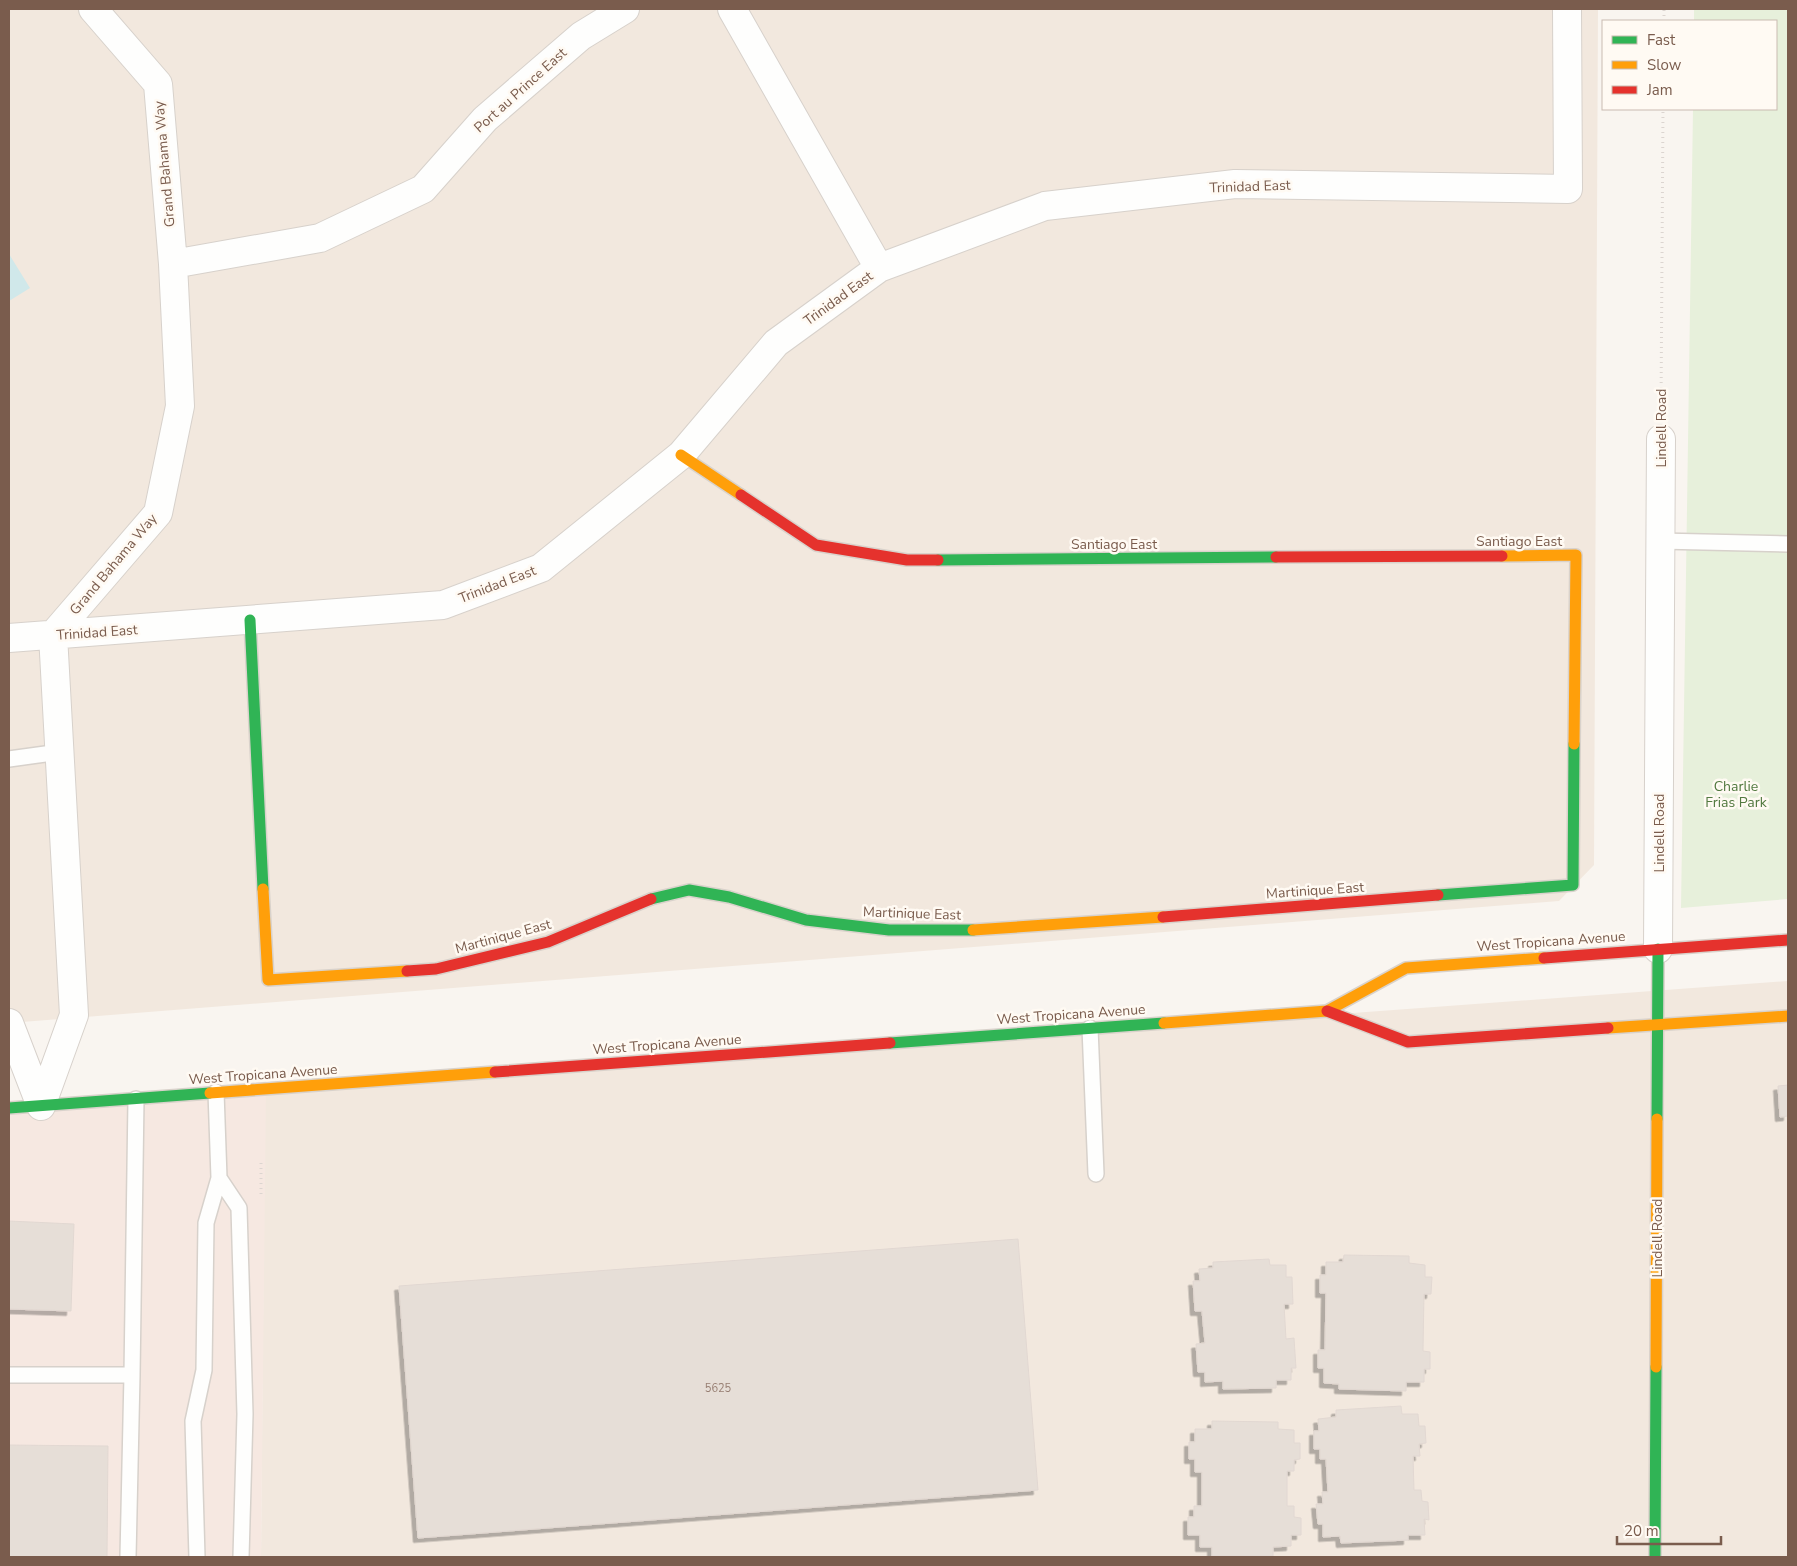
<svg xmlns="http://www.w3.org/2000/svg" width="1797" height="1566" font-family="'Nunito Sans',sans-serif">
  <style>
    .residential { fill: #f2e8de }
    .commercial { fill: #f6e8e1 }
    .green { fill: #e7f0db }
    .water { fill: #d0e8ea }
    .building { fill: #e6ded7; stroke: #e2d8d2; filter: url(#shadow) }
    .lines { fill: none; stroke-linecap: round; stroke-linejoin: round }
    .lane-casing { stroke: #d7d1cb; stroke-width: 18 }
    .street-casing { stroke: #d7d1cb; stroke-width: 30 }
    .fast-casing { stroke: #d9d2cb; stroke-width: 14 }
    .slow-casing { stroke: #d9d2cb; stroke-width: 14 }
    .jam-casing { stroke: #d9d2cb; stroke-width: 14 }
    .path { stroke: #dcd5d0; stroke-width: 3; stroke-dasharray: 1 4; stroke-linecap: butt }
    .lane { stroke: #fefefd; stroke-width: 15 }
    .street { stroke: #fefefd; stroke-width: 28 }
    .fast { stroke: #30b455; stroke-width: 11 }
    .slow { stroke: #ff9f0a; stroke-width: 11 }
    .jam { stroke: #e5322d; stroke-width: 11 }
    .labels { text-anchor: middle; stroke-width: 5; stroke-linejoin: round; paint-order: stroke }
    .number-label { font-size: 11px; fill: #977e72 }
    .street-label { font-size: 14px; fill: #7a5c4d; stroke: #fffaf3 }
    .park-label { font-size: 14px; fill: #537a41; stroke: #fffaf3 }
  </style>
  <defs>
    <filter id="shadow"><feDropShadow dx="-4.5" dy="4.5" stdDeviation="0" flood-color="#0004"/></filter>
  </defs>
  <rect width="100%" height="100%" fill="#f9f5f0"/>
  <path class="residential" d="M9,9H1598L1594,865L1559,901L9,1023Z
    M1788,981V1557H261L265,1093Z"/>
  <path class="commercial" d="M266,1089L261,1557H9V1108Z"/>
  <path class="green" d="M1694,9H1788V899L1681,908L1693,109H1776V21H1694Z"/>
  <path class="water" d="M9,254L30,288L9,301Z"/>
  <path class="building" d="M1788,1085V1116L1780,1117L1778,1086Z
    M9,1221L74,1224L71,1311L9,1309Z
    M1018,1239L1038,1490L418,1538L399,1286Z
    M1344,1255L1409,1256V1263L1425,1265V1277H1432L1431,1294H1424L1423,1351L1430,1352V1369H1424V1382H1406V1391L1339,1389V1384L1324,1383V1368H1318V1350H1325L1326,1293H1320V1275H1326V1262H1343Z
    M1269,1259L1270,1265H1286V1277H1292L1293,1304H1284L1286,1339L1294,1338L1296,1368H1291V1380H1276V1388L1223,1389V1381L1205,1382V1372H1198L1196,1344L1205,1343L1202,1311H1195L1193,1281H1200L1199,1269L1213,1268V1262Z
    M1401,1406L1402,1414H1418L1419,1426H1425L1426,1443L1419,1444L1420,1456H1413L1414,1490H1421L1422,1501L1428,1502L1429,1520L1424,1519L1425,1535H1408V1540L1341,1543L1340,1536L1323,1537V1524H1318L1316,1504H1323L1322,1492H1328L1326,1459H1320V1449H1314V1431H1319L1318,1419L1336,1417V1410Z
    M1212,1421L1278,1422V1429L1294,1430V1443H1300V1459L1294,1460V1471H1287V1506H1294V1517L1301,1518V1535H1291V1546L1273,1547V1556H1212V1547H1200V1535H1188V1517H1194V1506H1202V1472H1195V1459H1189V1442H1195V1429H1212Z
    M9,1445L108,1446L107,1557H9Z"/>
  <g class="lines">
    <defs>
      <path id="lane" d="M1660,541L1788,544
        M9,759L60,752
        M1090,1028L1096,1174
        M219,1178L239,1208L245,1414L241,1557
        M9,1375H132L136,1099
        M128,1557L132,1375
        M197,1557L193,1421L204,1370L206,1223L219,1178L216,1092"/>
      <path id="street" d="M732,9L879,268
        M173,264L320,238L423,189L485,119L581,36L625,9
        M9,638L443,605L541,568L681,455L776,343L879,268L1045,206L1235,184L1568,189L1567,9
        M1658,949L1661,439
        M9,1023L41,1106
        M41,1106L74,1015L53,635L158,513L180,406L173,264L158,84L93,9"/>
      <path id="fast" d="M938,560L1276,557
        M250,620L263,889
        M1438,895L1573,885L1574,744
        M651,899L689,890L729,897L806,920L889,930H973
        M890,1043L1164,1023
        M9,1108L210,1093
        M1657,1119L1658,949
        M1655,1557L1656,1367"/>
      <path id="slow" d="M681,455L741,495
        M1502,556L1576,555L1574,744
        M263,889L268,980L407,971
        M973,930L1163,917
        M1164,1023L1327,1011L1406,968L1544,958
        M1608,1028L1788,1016
        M210,1093L495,1072
        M1656,1367L1657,1119"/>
      <path id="jam" d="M741,495L816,545L907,560H938
        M1276,557L1502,556
        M1163,917L1438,895
        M1544,958L1788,940
        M407,971L436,969L548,942L651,899
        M1327,1011L1408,1042L1608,1028
        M495,1072L890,1043"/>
    </defs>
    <use href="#lane" class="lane-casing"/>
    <use href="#street" class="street-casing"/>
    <use href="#fast" class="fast-casing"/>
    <use href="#slow" class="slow-casing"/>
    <use href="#jam" class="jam-casing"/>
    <path class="path" d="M1664,21V9
      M1661,408L1663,109
      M261,1194V1162"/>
    <use href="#lane" class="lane"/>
    <use href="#street" class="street"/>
    <use href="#fast" class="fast"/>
    <use href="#slow" class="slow"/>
    <use href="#jam" class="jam"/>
  </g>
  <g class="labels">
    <g class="number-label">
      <text x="718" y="1392">5625</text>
    </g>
    <g class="street-label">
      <text transform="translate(520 90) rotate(-42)" y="5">Port au Prince East</text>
      <text transform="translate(164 164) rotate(-95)" y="5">Grand Bahama Way</text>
      <text transform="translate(1250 186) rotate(-2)" y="5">Trinidad East</text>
      <text transform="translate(838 298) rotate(-36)" y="5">Trinidad East</text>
      <text transform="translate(1661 428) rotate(-90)" y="5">Lindell Road</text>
      <text x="1519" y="546">Santiago East</text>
      <text x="1114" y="549">Santiago East</text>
      <text transform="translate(113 564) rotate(-50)" y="5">Grand Bahama Way</text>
      <text transform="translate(497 584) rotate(-21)" y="5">Trinidad East</text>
      <text transform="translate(97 632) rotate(-4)" y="5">Trinidad East</text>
      <text transform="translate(1659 833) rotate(-90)" y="5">Lindell Road</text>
      <text transform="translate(1315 890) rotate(-4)" y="5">Martinique East</text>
      <text transform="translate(912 913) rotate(2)" y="5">Martinique East</text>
      <text transform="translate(503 936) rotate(-15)" y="5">Martinique East</text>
      <text transform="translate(1551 941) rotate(-4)" y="5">West Tropicana Avenue</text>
      <text transform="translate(1071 1014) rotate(-4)" y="5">West Tropicana Avenue</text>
      <text transform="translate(667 1044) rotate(-4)" y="5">West Tropicana Avenue</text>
      <text transform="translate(263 1074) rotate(-4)" y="5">West Tropicana Avenue</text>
      <text transform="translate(1657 1238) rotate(-90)" y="5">Lindell Road</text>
    </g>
    <g class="park-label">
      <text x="1736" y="791">Charlie<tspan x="1736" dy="16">Frias Park</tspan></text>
    </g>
  </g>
  <rect width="1797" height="1566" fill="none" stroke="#7a5c4d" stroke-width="20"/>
  <rect x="1602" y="20" width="175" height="90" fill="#fffaf3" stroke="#cabbb1"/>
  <rect x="1612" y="36" width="25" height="8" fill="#30b455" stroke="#cabbb1"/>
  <text x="1647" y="45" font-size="15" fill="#7a5c4d">Fast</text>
  <rect x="1612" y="61" width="25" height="8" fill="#ff9f0a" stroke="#cabbb1"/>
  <text x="1647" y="70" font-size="15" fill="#7a5c4d">Slow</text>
  <rect x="1612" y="86" width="25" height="8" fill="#e5322d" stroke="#cabbb1"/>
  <text x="1647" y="95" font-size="15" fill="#7a5c4d">Jam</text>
  <path d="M1617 1536v8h104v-8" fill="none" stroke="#7a5c4d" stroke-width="2.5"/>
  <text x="1624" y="1536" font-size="15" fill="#7a5c4d" stroke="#fffaf3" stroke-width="4" paint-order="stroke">20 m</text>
</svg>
